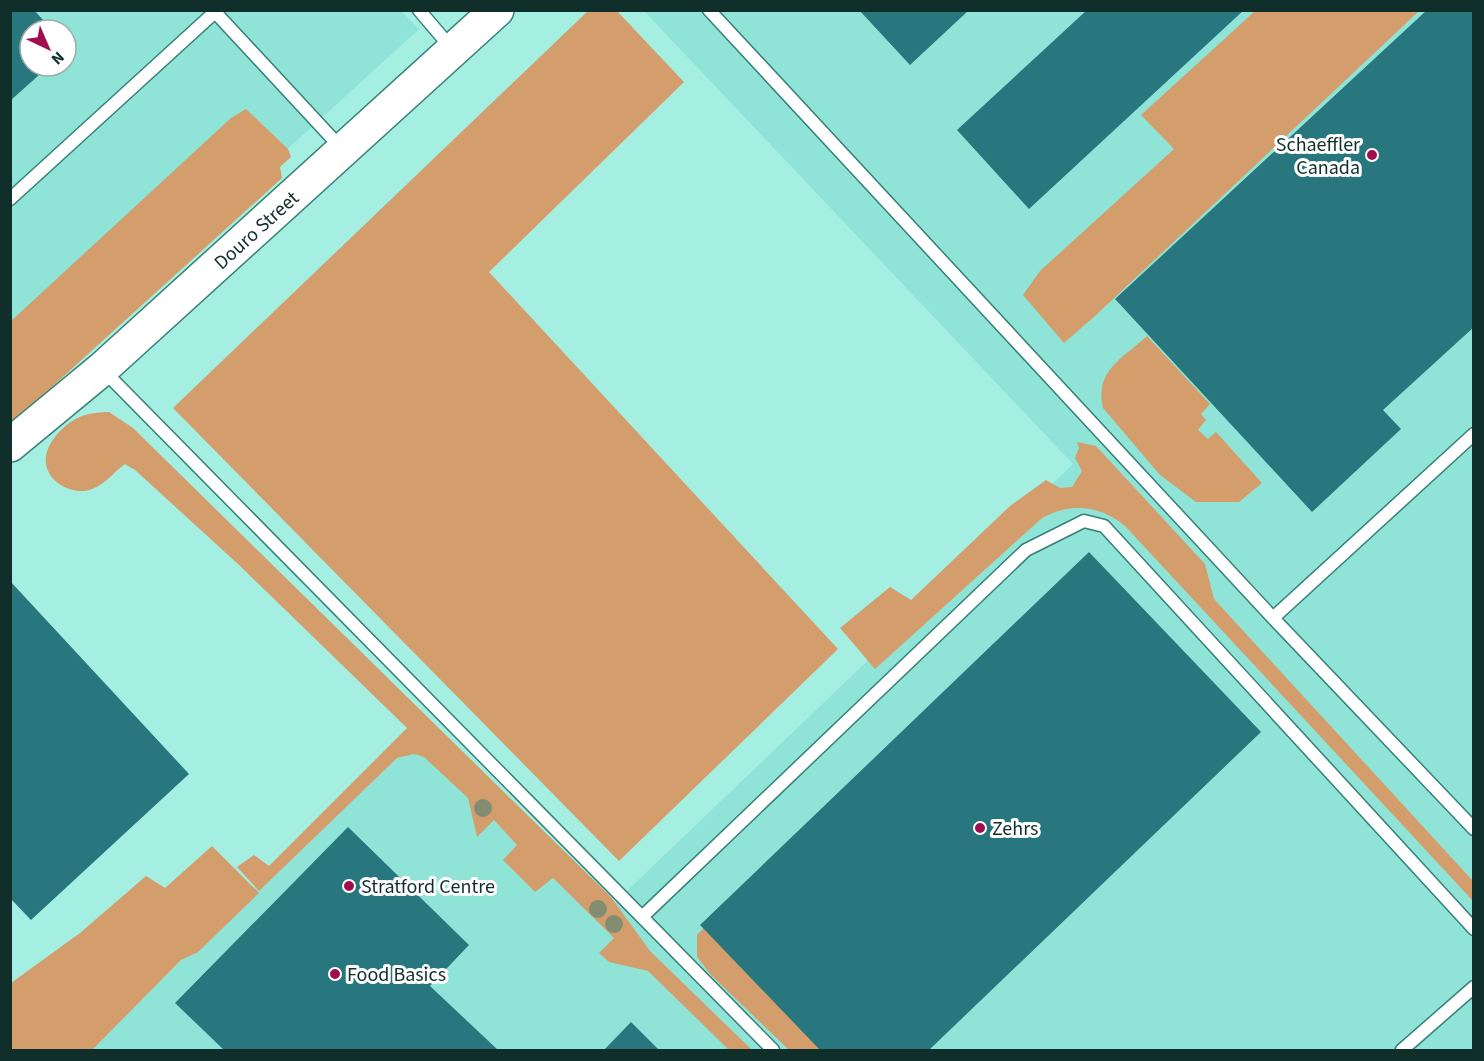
<svg xmlns="http://www.w3.org/2000/svg" width="1484" height="1061" font-family="'Source Sans 3',sans-serif">
  <style>
    .built { fill: #8fe4d7; fill-rule: evenodd }
    .green { fill: #d49e6c }
    .building { fill: #29777e }
    .lines { fill: none; stroke-linecap: round; stroke-linejoin: round }
    .lane-casing { stroke: #368076; stroke-width: 15 }
    .secondary-casing { stroke: #368076; stroke-width: 36 }
    .lane { stroke: #fff; stroke-width: 12 }
    .secondary { stroke: #fff; stroke-width: 33 }
    .tree { fill: #828d72 }
    .poi-dot { fill: #a20d4f; stroke: #fff; stroke-width: 2 }
    .labels { text-anchor: middle; stroke-width: 6; stroke-linejoin: round; paint-order: stroke }
    .poi-label { font-size: 20px; fill: #102f2b; stroke: #fff; text-anchor: start }
    .street-label { font-size: 20px; fill: #102f2b; stroke: #fff }
  </style>
  <rect width="100%" height="100%" fill="#a5eee2"/>
  <path class="built" d="M11,11H401L419,29L11,402ZM30,30H66V66H30Z
    M644,11H1473V1050H91L419,723L606,911L1073,464Z"/>
  <path class="green" d="M589,10L617,11L684,82L489,272L838,649L619,861L173,408Z
    M1255,11H1419L1095,316L1064,343L1023,295L1040,271L1174,149L1141,115Z
    M246,109L288,149L291,157L280,167L282,178L11,424V321L231,118Z
    M1147,336L1210,404L1201,414L1206,420L1198,430L1208,439L1216,432L1262,483L1239,502H1196L1160,475L1103,408C1094,371 1123,358 1147,336Z
    M109,412L133,428L611,897L650,951L752,1050H729L648,971L609,962L599,953L614,938L553,878L535,892L503,860L517,845L494,820L477,837L468,798L424,757L414,754L397,758L259,891L237,867L254,855L269,866L407,728L238,564L135,470L125,464C115,471 104,485 92,489C75,496 49,484 46,464C43,445 65,422 82,416C91,413 100,412 109,412Z
    M1077,442L1096,446L1205,564L1214,599L1473,881V901L1126,527C1101,505 1069,502 1041,519L875,669L840,628L890,587L911,600L1010,506L1046,480L1060,488L1072,487L1082,471L1075,458L1079,448Z
    M212,846L259,893L198,952L181,960L92,1050H11V983L80,933L146,876L165,888Z
    M769,862L937,1041L927,1050H789L711,975L697,957V935Z"/>
  <path class="building" d="M10,10H34L52,30H30V66H49L10,101Z
    M859,10H969L910,65Z
    M1087,10H1244L1029,209L957,130Z
    M1427,10H1474V327L1383,410L1401,429L1312,512L1115,299Z
    M1089,552L1261,732L929,1050H820L700,925Z
    M10,581L189,774L31,920L10,898Z
    M348,827L469,945L430,986L498,1050H224L175,1003Z
    M631,1022L659,1050H604Z"/>
  <g class="lines">
    <defs>
      <path id="lane" d="M419,10L453,50
        M709,10L1273,618L1474,829
        M10,199L215,12L343,150
        M102,369L773,1050
        M1273,618L1474,434
        M643,916L1026,550L1084,521L1104,526L1474,929
        M1402,1050L1474,987"/>
      <path id="secondary" d="M10,445L102,369L497,10"/>
    </defs>
    <use href="#lane" class="lane-casing"/>
    <use href="#secondary" class="secondary-casing"/>
    <use href="#lane" class="lane"/>
    <use href="#secondary" class="secondary"/>
  </g>
  <g class="tree">
    <circle cx="483" cy="808" r="9"/>
    <circle cx="598" cy="909" r="9"/>
    <circle cx="614" cy="924" r="9"/>
  </g>
  <g class="poi-dot">
    <circle cx="1372" cy="155" r="6"/>
    <circle cx="980" cy="828" r="6"/>
    <circle cx="349" cy="886" r="6"/>
    <circle cx="335" cy="974" r="6"/>
  </g>
  <g class="labels">
    <g class="poi-label">
      <text x="1360" y="151" text-anchor="end">Schaeffler<tspan x="1360" dy="23">Canada</tspan></text>
      <text x="992" y="835">Zehrs</text>
      <text x="361" y="893">Stratford Centre</text>
      <text x="347" y="981">Food Basics</text>
    </g>
    <g class="street-label">
      <text transform="translate(256 230) rotate(-42)" y="7">Douro Street</text>
    </g>
  </g>
  <rect width="1484" height="1061" fill="none" stroke="#102f2b" stroke-width="24"/>
  <g transform="translate(48 48) rotate(136)"><circle r="28" fill="#ffffff" stroke="#9facaa" stroke-width="1.5"/>
  <path d="M0-4.5L10 22L0 15L-10 22Z" fill="#a20d4f"/>
  <text y="-9" font-size="16" font-weight="bold" text-anchor="middle" fill="#102f2b">N</text>
  </g>
</svg>
